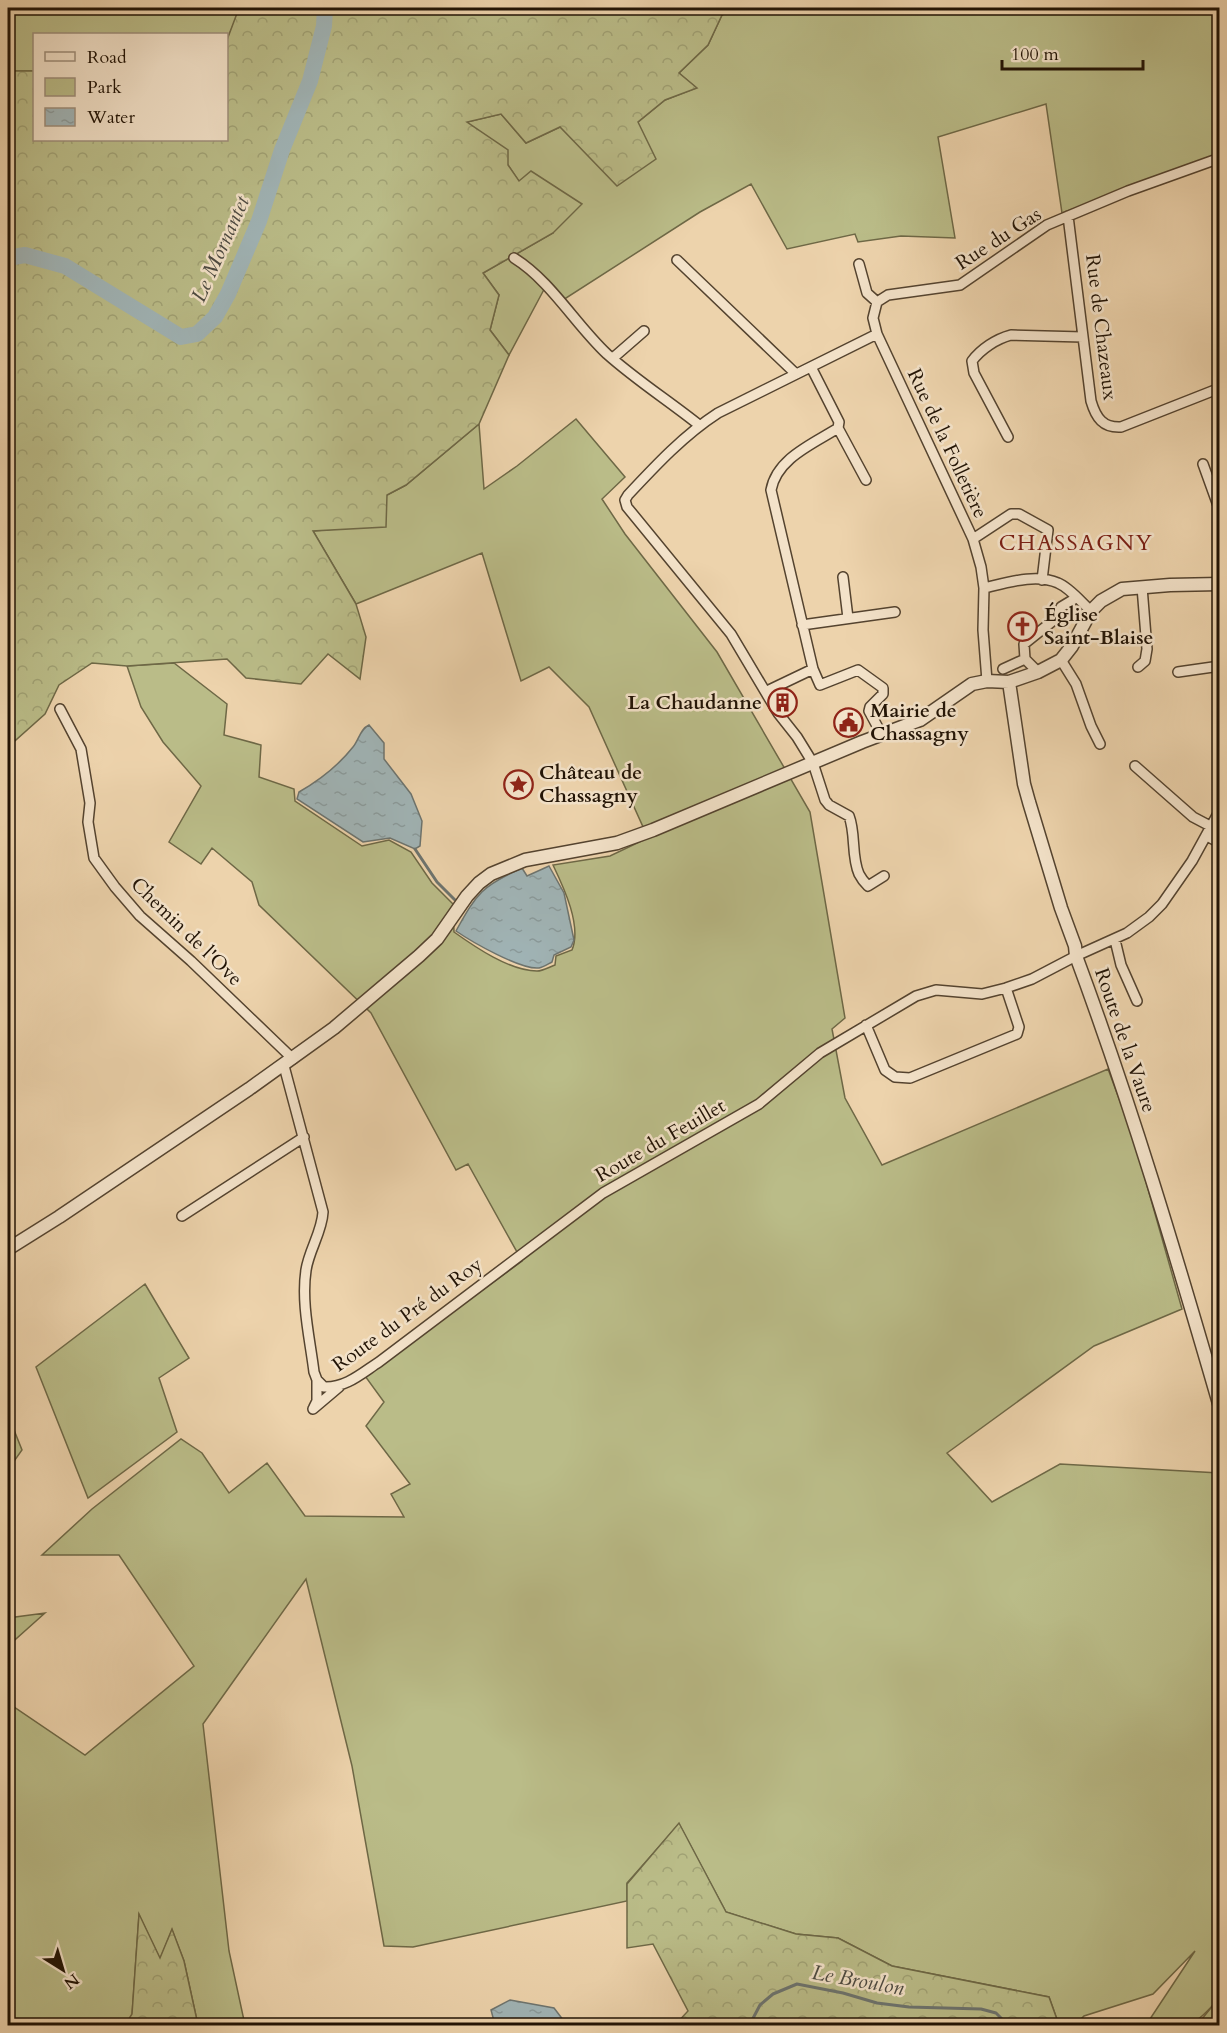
<svg xmlns="http://www.w3.org/2000/svg" width="1227" height="2033" font-family="Cardo,serif">
  <style>
    .green { fill: #babc88; stroke: #6e6846; stroke-width: 1.5 }
    .forest { fill: url(#forest-crowns); stroke: #6e6846; stroke-width: 1.5 }
    .water { fill: url(#water-ripples); stroke: #6d746f; stroke-width: 1.5 }
    .lines { fill: none; stroke-linecap: round; stroke-linejoin: round }
    .stream { stroke: #6d746f; stroke-width: 3 }
    .river { stroke: #a0b4b6; stroke-width: 16 }
    .minor-casing { stroke: #54432f; stroke-width: 12 }
    .tertiary-casing { stroke: #54432f; stroke-width: 15 }
    .minor { stroke: #f3e2c9; stroke-width: 9 }
    .tertiary { stroke: #f3e2c9; stroke-width: 12 }
    .labels { text-anchor: middle; stroke-width: 5; stroke-linejoin: round; paint-order: stroke }
    .street-label { font-size: 20px; fill: #211305; stroke: #f3e2c9 }
    .poi-label { font-size: 20px; font-weight: bold; fill: #211305; stroke: #f3e2c9; text-anchor: start }
    .water-label { font-size: 21px; font-style: italic; fill: #4d4b43; stroke: #f3e2c9 }
    .quarter-label { font-size: 22px; letter-spacing: 1.5px; fill: #7a1f14; stroke: #f3e2c9 }
  </style>
  <defs>
    <pattern id="forest-crowns" width="20" height="18" patternUnits="userSpaceOnUse" patternTransform="scale(1.5)"><rect width="20" height="18" fill="#babc88"/><path d="M2 6a3 3 0 1 1 6 0M12 15a3 3 0 1 1 6 0" fill="none" stroke="#a0a174"/></pattern>
    <pattern id="water-ripples" width="26" height="14" patternUnits="userSpaceOnUse" patternTransform="scale(1.5)"><rect width="26" height="14" fill="#a0b4b6"/><path d="M2 4q2-2 4 0t4 0M15 11q2-2 4 0t4 0" fill="none" stroke="#8a9a9b"/></pattern>
  </defs>
  <rect width="100%" height="100%" fill="#edd3ac"/>
  <filter id="stains"><feTurbulence type="fractalNoise" baseFrequency=".00333" numOctaves="4"/><feColorMatrix values="0 0 0 0 .2 0 0 0 0 .09 0 0 0 0 .02 0 0 0 .5 -.17"/></filter>
  <radialGradient id="worn" r=".72"><stop offset=".6" stop-color="#630" stop-opacity="0"/><stop offset="1" stop-color="#630" stop-opacity=".3"/></radialGradient>
  <path class="green" d="M8,8H239L240,9L227,40L226,34H34V71H9L8,69Z
    M734,8H1219V156L1062,213L1046,104L938,137L955,238L901,236L858,242L855,234L787,249L751,184L700,212L563,300L548,282L509,355L490,330L499,295L483,273L553,233L508,165L467,122L501,114L526,143L560,127L638,122L665,100L696,88L679,73L708,45L722,15Z
    M576,419L625,477L602,499L625,534L717,652L810,812L845,1018L832,1029L845,1098L882,1165L1108,1069L1133,1136L1182,1309L1094,1346L947,1453L992,1502L1060,1464L1219,1473V1998C1191,2032 1188,2025 1146,2025L1195,1951L1153,1994L1084,2016L1075,2025H1059L1049,1997L892,1966L838,1938L796,1934L726,1912L679,1824L627,1883V1901L413,1947L384,1946L352,1766L306,1579L203,1724L229,1951L245,2025H198L184,1961L172,1930L160,1959L139,1915L132,2015L125,2025H8V1703L85,1755L194,1666L119,1555H42L92,1509L181,1439L202,1453L229,1493L267,1463L305,1516L404,1517L391,1494L410,1484L366,1426L384,1402L365,1376L522,1261L468,1164L456,1170L371,1013L259,905L252,882L212,848L201,864L169,842L201,786L163,742L141,707L127,666L174,663L227,704L224,735L261,745L259,777L294,789L295,801L362,846L389,840L411,852L432,883L453,904L454,932C475,947 510,971 537,971C543,971 549,967 555,965L556,956L572,950C582,926 564,888 553,865L610,856L648,838L589,707L549,667L521,681L482,553L356,604L313,531L347,528L387,495L406,485L479,424L484,489L517,466Z
    M145,1284L189,1358L159,1378L177,1432L88,1498L36,1367Z
    M8,1415L22,1450L12,1464L8,1477Z
    M45,1613L8,1646V1618Z"/>
  <path class="forest" d="M239,8H734L722,15L708,45L679,73L697,88L665,100L638,122L656,159L617,186L560,127L526,143L501,114L467,122L508,150V165L519,181L531,171L582,204L553,233L483,273L499,295L490,330L509,355L479,424L406,485L387,495L386,527L313,531L356,604L366,637L360,679L328,654L301,684L246,678L227,659L127,666L92,663L59,685L45,714L8,747V69L9,71H34V140H226L227,40Z
    M679,1823L726,1912L796,1934L838,1938L892,1966L1049,1997L1059,2025H675L688,2011L653,1944L627,1948V1884Z
    M139,1914L160,1958L172,1929L184,1961L198,2025H125L132,2014Z
    M1219,1998V2025H1189L1202,2019Z"/>
  <path class="water" d="M369,725L384,743V759L411,794L422,821L420,846L415,849L390,838L363,842L297,799L299,792C320,780 338,766 353,747C359,740 360,729 369,725Z
    M549,866L564,893L574,940L571,947L554,955L552,962C548,964 543,967 539,968C521,970 472,942 456,931C477,893 482,886 522,868L527,876Z
    M510,2000L554,2008L567,2025H495L491,2010Z"/>
  <g class="lines">
    <path class="stream" d="M415,849L437,882L455,900
      M749,2026L760,2005L773,1994L797,1984L843,1993L877,2003L909,2007L981,2009L996,2013L1009,2026"/>
    <path class="river" d="M8,258L25,255L65,266L181,337L197,334L215,317L228,294L259,221L282,150L310,81L324,26L325,8"/>
    <defs>
      <path id="minor" d="M1068,216L1091,401C1096,418 1103,428 1121,427L1220,388
        M514,258C551,281 575,324 607,354C636,380 669,401 699,425
        M677,260L796,374
        M859,264L867,293L877,302L873,318L877,334L973,539L981,567L984,588L983,630L987,681
        M877,302L888,295L960,285L1047,225L1128,191L1220,158
        M877,334L718,413C684,435 656,465 628,495L625,500L627,507L731,634L778,713L797,737L813,763L825,800L829,805L849,816C856,834 851,856 859,874C861,878 865,883 868,886L884,876
        M613,358L644,331
        M838,428L866,480
        M1008,437L974,373L972,361C981,349 996,339 1011,335L1083,337
        M1203,464L1220,511
        M973,539L1011,514H1019L1048,530L1042,580
        M843,577L848,618
        M984,588C1006,583 1036,573 1058,583C1070,588 1081,602 1091,611
        M802,625L895,612
        M1025,659L1024,644L1059,616L1061,607L1076,598
        M1061,660L1076,684L1091,726L1100,744
        M1138,667L1145,661L1147,649L1142,587
        M813,669L820,685L858,670L883,688V694L870,707L869,711L882,735
        M1003,669L1025,659L1038,672
        M1178,672L1220,666
        M767,691L813,669L771,490C777,458 813,444 838,428L839,422L811,367
        M60,709L81,749L90,803L88,822L94,858L115,887L140,916L191,961L293,1059
        M1135,766L1193,817L1212,827
        M1207,836L1220,843
        M1115,940L1121,965L1137,1001
        M866,1025L885,1070L895,1077L910,1078L1017,1034L1019,1027L1006,988
        M284,1066L323,1212C322,1232 309,1250 306,1270C301,1303 310,1339 314,1372L317,1380L324,1387C346,1388 362,1373 379,1362L603,1193L759,1104L820,1053L916,996L936,990L982,994L1006,988L1032,979L1076,956L1127,933L1149,917L1162,904L1192,861L1220,810
        M182,1216L304,1137
        M314,1407L317,1401V1380
        M313,1409L339,1387"/>
      <path id="tertiary" d="M1009,682L1024,784L1029,802L1061,908L1075,946L1076,956C1131,1104 1176,1255 1220,1407
        M8,1249L59,1217L249,1089L334,1028L419,956L437,939L467,896L479,883L491,874L525,860L617,843L653,830L862,742L920,720L972,684L987,681L1009,682L1038,672L1061,660L1072,646L1091,611L1101,601L1122,589L1170,585L1220,584"/>
    </defs>
    <use href="#minor" class="minor-casing"/>
    <use href="#tertiary" class="tertiary-casing"/>
    <use href="#minor" class="minor"/>
    <use href="#tertiary" class="tertiary"/>
  </g>
  <defs>
    <symbol id="church-ring" viewBox="-11 -11 22 22"><circle r="9.5" fill="#f3e2c9" stroke="#8f2418" stroke-width="1.5"/><path d="M-1.2-6h2.4v3.5h3.3v2.4h-3.3V6h-2.4V-.1h-3.3v-2.4h3.3Z" fill="#8f2418"/></symbol>
    <symbol id="building-ring" viewBox="-11 -11 22 22"><circle r="9.5" fill="#f3e2c9" stroke="#8f2418" stroke-width="1.5"/><path d="M-4-6H4V6H1V3H-1V6H-4ZM-2.5-4.3h1.7v1.8h-1.7ZM.8-4.3h1.7v1.8H.8ZM-2.5-1h1.7V.8h-1.7ZM.8-1h1.7V.8H.8Z" fill="#8f2418"/></symbol>
    <symbol id="civic-ring" viewBox="-11 -11 22 22"><circle r="9.5" fill="#f3e2c9" stroke="#8f2418" stroke-width="1.5"/><path d="M-.6-6.5H3V-4.5H.6V-3L4-1V1h2V6H-6V1h2V-1L-.6-3ZM-1.2 2.5V6h2.4V2.5Z" fill="#8f2418"/></symbol>
    <symbol id="sight-ring" viewBox="-11 -11 22 22"><circle r="9.5" fill="#f3e2c9" stroke="#8f2418" stroke-width="1.5"/><path d="M0-6L1.8-2.2L6-1.7L2.9 1.2L3.7 5.4L0 3.3L-3.7 5.4L-2.9 1.2L-6-1.7L-1.8-2.2Z" fill="#8f2418"/></symbol>
  </defs>
  <g fill-rule="evenodd">
    <use href="#church-ring" x="1006" y="610" width="33" height="33"/>
    <use href="#building-ring" x="766" y="686" width="33" height="33"/>
    <use href="#civic-ring" x="832" y="706" width="33" height="33"/>
    <use href="#sight-ring" x="502" y="768" width="33" height="33"/>
  </g>
  <g class="labels">
    <g class="street-label">
      <text transform="translate(998 238) rotate(-33)" y="7">Rue du Gas</text>
      <text transform="translate(1102 327) rotate(83)" y="7">Rue de Chazeaux</text>
      <text transform="translate(948 443) rotate(65)" y="7">Rue de la Folletière</text>
      <text transform="translate(187 931) rotate(44)" y="7">Chemin de l'Ove</text>
      <text transform="translate(1126 1040) rotate(71)" y="7">Route de la Vaure</text>
      <text transform="translate(660 1140) rotate(-30)" y="7">Route du Feuillet</text>
      <text transform="translate(407 1314) rotate(-36)" y="7">Route du Pré du Roy</text>
    </g>
    <g class="poi-label">
      <text x="1044" y="621">Église<tspan x="1044" dy="23">Saint-Blaise</tspan></text>
      <text x="762" y="709" text-anchor="end">La Chaudanne</text>
      <text x="870" y="717">Mairie de<tspan x="870" dy="23">Chassagny</tspan></text>
      <text x="539" y="779">Château de<tspan x="539" dy="23">Chassagny</tspan></text>
    </g>
    <g class="water-label">
      <text transform="translate(220 249) rotate(-66)" y="7">Le Mornantet</text>
      <text transform="translate(858 1980) rotate(10)" y="7">Le Broulon</text>
    </g>
    <g class="quarter-label">
      <text x="1076" y="550">CHASSAGNY</text>
    </g>
  </g>
  <rect width="1227" height="2033" fill="none" stroke="#edd3ac" stroke-width="30"/>
  <rect x="9" y="9" width="1209" height="2015" fill="none" stroke="#211305" stroke-width="3"/>
  <rect x="15" y="15" width="1197" height="2003" fill="none" stroke="#211305" stroke-width="1.5"/>
  <rect x="33" y="33" width="195" height="108" fill="#f3e2c9" stroke="#9f8f7b" stroke-width="1.5"/>
  <rect x="45" y="52" width="30" height="9" fill="#f3e2c9" stroke="#9f8f7b" stroke-width="1.5"/>
  <text x="87" y="63" font-size="18" fill="#211305">Road</text>
  <rect x="45" y="78" width="30" height="18" fill="#babc88" stroke="#9f8f7b" stroke-width="1.5"/>
  <text x="87" y="93" font-size="18" fill="#211305">Park</text>
  <rect x="45" y="108" width="30" height="18" fill="url(#water-ripples)" stroke="#9f8f7b" stroke-width="1.5"/>
  <text x="87" y="123" font-size="18" fill="#211305">Water</text>
  <g transform="translate(63 1970) rotate(143)" stroke="#f3e2c9" stroke-width="4.5" paint-order="stroke">
  <path d="M0-4.5L10 22L0 15L-10 22Z" fill="#211305"/>
  <text y="-9" font-size="16" font-weight="bold" text-anchor="middle" fill="#211305">N</text>
  </g>
  <path d="M1002 60v9h141v-9" fill="none" stroke="#211305" stroke-width="3"/>
  <text x="1011" y="60" font-size="18" fill="#211305" stroke="#f3e2c9" stroke-width="4.5" paint-order="stroke">100 m</text>
  <rect width="100%" height="100%" filter="url(#stains)"/>
  <rect width="100%" height="100%" fill="url(#worn)"/>
</svg>
